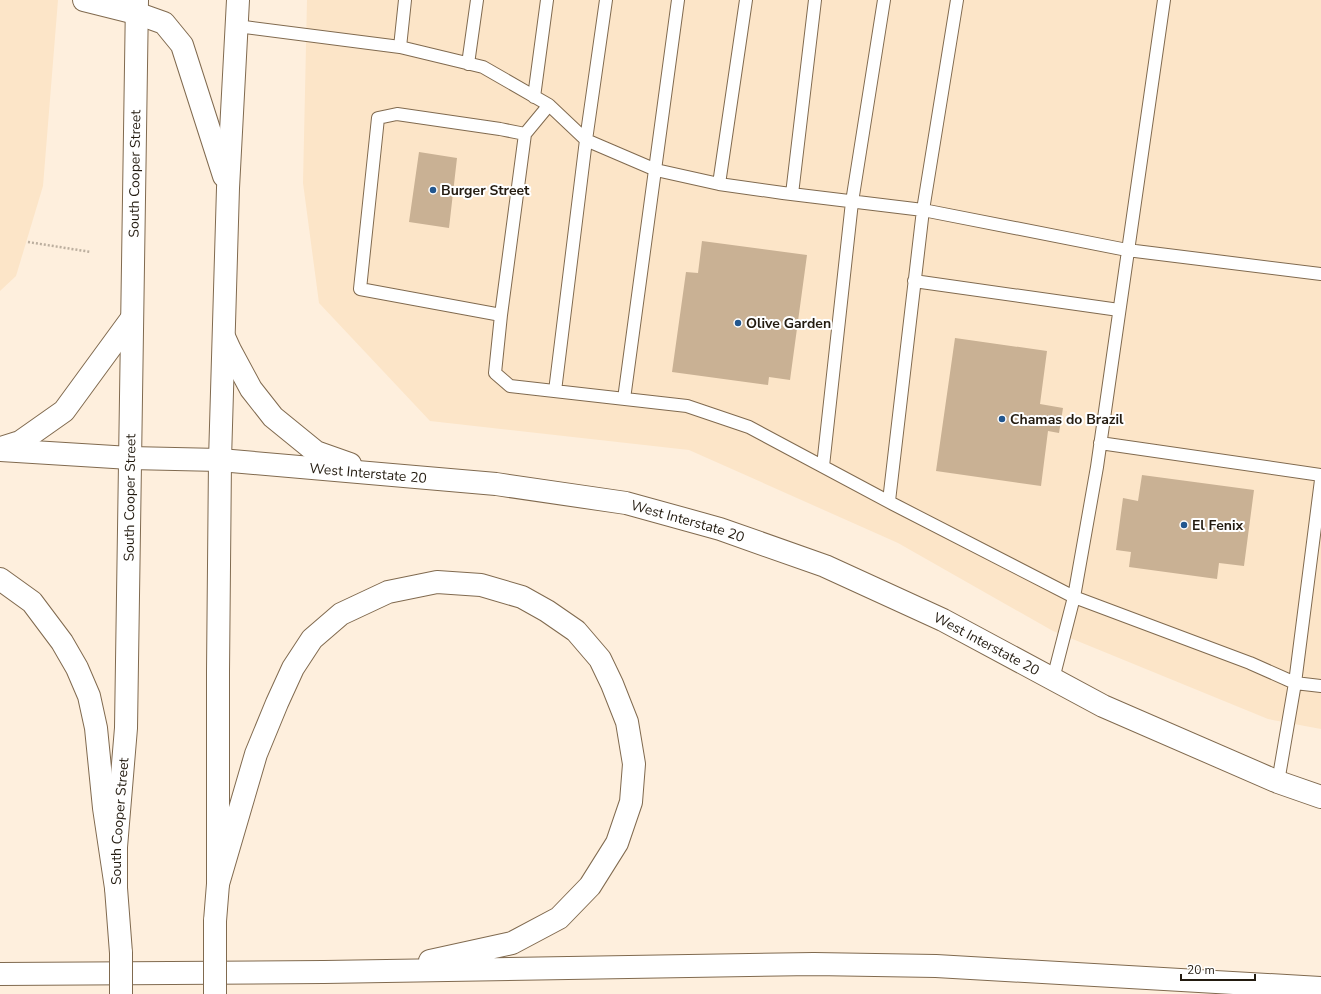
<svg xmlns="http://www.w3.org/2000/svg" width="1321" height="994" font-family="'Nunito Sans',sans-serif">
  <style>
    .built { fill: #fce5c8 }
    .building { fill: #c9b194 }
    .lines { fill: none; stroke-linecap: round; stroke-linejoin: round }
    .service-casing { stroke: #806a4f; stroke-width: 14 }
    .minor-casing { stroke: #806a4f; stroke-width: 24 }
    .primary-casing { stroke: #806a4f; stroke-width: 24 }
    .motorway-casing { stroke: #806a4f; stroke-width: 24 }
    .path { stroke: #bcaf9f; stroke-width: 2.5; stroke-dasharray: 2 2; stroke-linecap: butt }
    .service { stroke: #fff; stroke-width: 12 }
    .minor { stroke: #fff; stroke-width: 22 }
    .primary { stroke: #fff; stroke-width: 22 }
    .motorway { stroke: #fff; stroke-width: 22 }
    .primary-bridge-casing { stroke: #806a4f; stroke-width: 24; stroke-linecap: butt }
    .primary-bridge { stroke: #fff; stroke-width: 22 }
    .poi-dot { fill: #22578f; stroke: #fff; stroke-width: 1.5 }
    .labels { text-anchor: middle; stroke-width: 4; stroke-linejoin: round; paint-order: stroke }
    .street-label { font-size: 14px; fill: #231b10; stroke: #fff }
    .poi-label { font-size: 14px; font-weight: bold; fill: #231b10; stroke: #fff; text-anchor: start }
  </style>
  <rect width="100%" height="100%" fill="#feefdd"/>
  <path class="built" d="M0,0H58L43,186L16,276L0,291Z
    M307,0H1321V729L1268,719L1053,631L898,543L689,450L430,421L319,303L303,183Z"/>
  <path class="building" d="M419,152L457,158L449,228L409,222Z
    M702,241L807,255L790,380L769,377L768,385L672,372L686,272L698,273Z
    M955,338L1047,351L1040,404L1063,408L1059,433L1048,431L1041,486L936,471Z
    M1142,475L1254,490L1244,566L1219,563L1217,579L1129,567L1131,552L1116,550L1123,498L1138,501Z"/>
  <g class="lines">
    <defs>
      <path id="service" d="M405,0L400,47L483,67L549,105L525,134L500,129L397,114L378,118L360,289L501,315L495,373L510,386L687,406L749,427L893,504L1074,597L1250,663L1295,683L1321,480
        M237,26L400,47
        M468,64L477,0
        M534,97L547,0
        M549,105L586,140L656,170L719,184L783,193L923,210L1127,250L1321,274
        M719,184L746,0
        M792,194L815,0
        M914,281L1119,310
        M501,315L525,134
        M555,391L586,140L606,0
        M624,399L678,0
        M1100,443L1321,475
        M823,466L852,202L884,0
        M889,501L923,210L957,0
        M1053,679L1074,597L1097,467L1164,0
        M1278,782L1295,683L1321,686"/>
      <path id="minor" d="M84,0L136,13"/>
      <g id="primary">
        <path d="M136,13L164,23L182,45L224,176"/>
        <path d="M225,339L230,350L251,389L273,417L316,452L350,464"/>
        <path d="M1,448L20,442L64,411L132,318"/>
        <path id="s1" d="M0,450L130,458L220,460L496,484L626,503L720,529L825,566L943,620L1103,706L1278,782L1321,797"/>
        <path d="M215,921L218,884V671L220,460L228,188L238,0"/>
        <path id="s2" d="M121,953L116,888V847L126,728L137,0"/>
      </g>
      <path id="motorway" d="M0,579L32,602L62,642L77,668L89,696L96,728L104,808L116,888
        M218,884L256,754L277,703L293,668L312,639L341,614L388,592L437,582L481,585L522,597L547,611L576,631L600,659L612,684L627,722L634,764L631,802L617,843L590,886L559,918L512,943L430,961
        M0,974L324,972L814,964L936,966L1321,988"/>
    </defs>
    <use href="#service" class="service-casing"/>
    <use href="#minor" class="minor-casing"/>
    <use href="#primary" class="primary-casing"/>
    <use href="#motorway" class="motorway-casing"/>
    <path class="path" d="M28,242L91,252"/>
    <use href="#service" class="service"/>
    <use href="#minor" class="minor"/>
    <use href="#primary" class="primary"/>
    <use href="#motorway" class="motorway"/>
    <defs>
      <path id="primary-bridge" d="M215,921V994
        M121,994V953"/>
    </defs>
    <use href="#primary-bridge" class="primary-bridge-casing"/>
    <use href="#primary-bridge" class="primary-bridge"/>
  </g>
  <g class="poi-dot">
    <circle cx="433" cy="190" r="4"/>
    <circle cx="738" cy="323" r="4"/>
    <circle cx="1002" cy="419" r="4"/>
    <circle cx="1184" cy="525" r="4"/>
  </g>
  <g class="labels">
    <g class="street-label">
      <text dy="5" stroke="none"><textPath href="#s2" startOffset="780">South Cooper Street</textPath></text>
      <text dy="5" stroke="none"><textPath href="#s1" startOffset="369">West Interstate 20</textPath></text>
      <text dy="5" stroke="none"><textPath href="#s2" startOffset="456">South Cooper Street</textPath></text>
      <text dy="5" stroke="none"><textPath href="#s1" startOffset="693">West Interstate 20</textPath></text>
      <text dy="5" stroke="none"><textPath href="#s1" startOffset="1017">West Interstate 20</textPath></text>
      <text dy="5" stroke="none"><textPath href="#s2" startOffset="132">South Cooper Street</textPath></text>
    </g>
    <g class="poi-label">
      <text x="441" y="195">Burger Street</text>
      <text x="746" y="328">Olive Garden</text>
      <text x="1010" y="424">Chamas do Brazil</text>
      <text x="1192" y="530">El Fenix</text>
    </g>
  </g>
  <path d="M1181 974v6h74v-6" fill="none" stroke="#231b10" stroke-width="2"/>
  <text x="1187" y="974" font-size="12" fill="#231b10" stroke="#ffffff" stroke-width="3" paint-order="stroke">20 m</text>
</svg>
